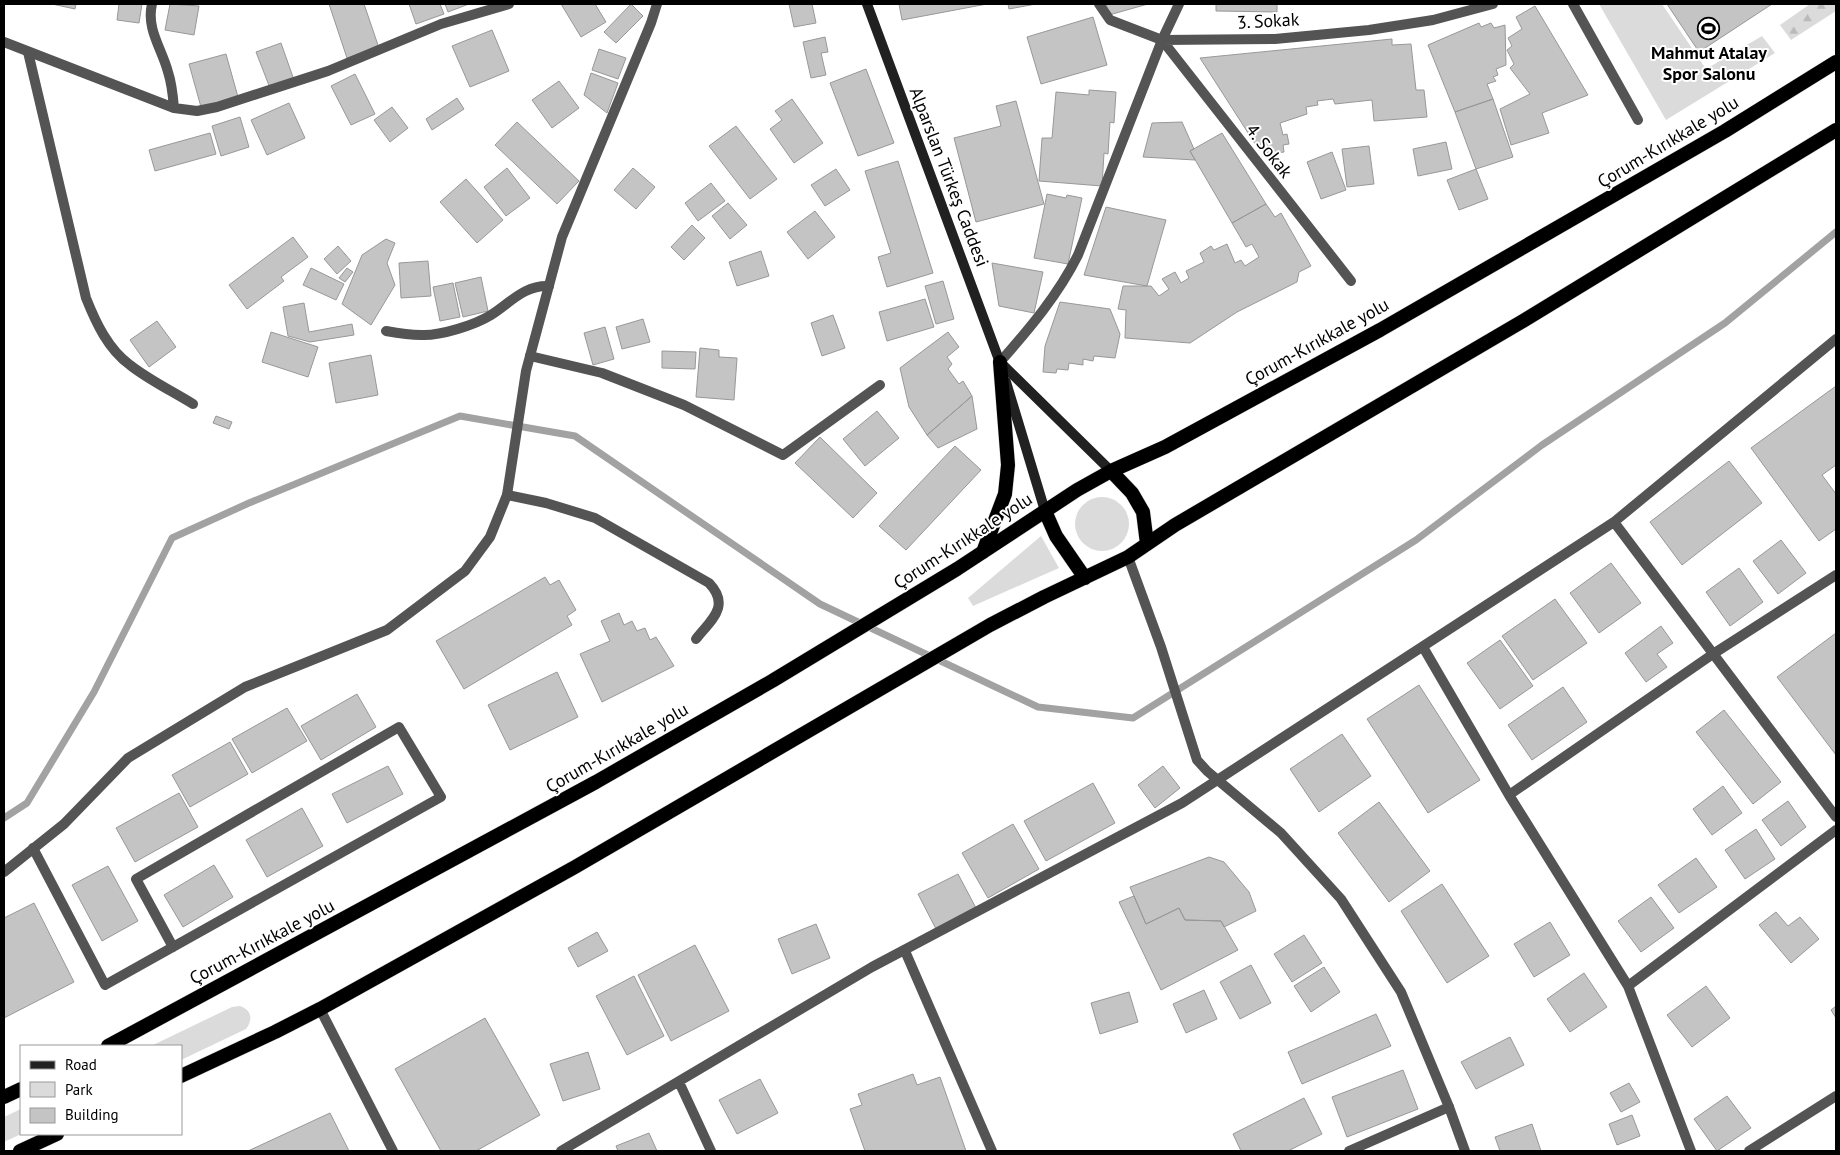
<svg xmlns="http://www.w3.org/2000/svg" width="1840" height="1155" font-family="'PT Sans',sans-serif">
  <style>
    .green { fill: #dbdbdb }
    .forest { fill: url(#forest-firs) }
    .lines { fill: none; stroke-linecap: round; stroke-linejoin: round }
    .stream { stroke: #a2a2a2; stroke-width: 7 }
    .building { fill: #c4c4c4; stroke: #989898 }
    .trunk-casing { stroke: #dbdbdb; stroke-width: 15 }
    .service { stroke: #545454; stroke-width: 10 }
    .minor { stroke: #545454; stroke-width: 10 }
    .tertiary { stroke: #545454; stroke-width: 10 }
    .secondary { stroke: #212121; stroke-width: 10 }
    .trunk { stroke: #000; stroke-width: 14 }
    .labels { text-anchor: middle; stroke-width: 4; stroke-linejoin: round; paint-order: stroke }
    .street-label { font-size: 18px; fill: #000; stroke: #fff }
    .poi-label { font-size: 18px; font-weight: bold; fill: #000; stroke: #fff }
  </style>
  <defs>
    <pattern id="forest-firs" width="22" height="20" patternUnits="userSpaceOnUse" patternTransform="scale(1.25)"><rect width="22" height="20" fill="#dbdbdb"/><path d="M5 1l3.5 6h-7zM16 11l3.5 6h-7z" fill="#bababa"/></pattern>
  </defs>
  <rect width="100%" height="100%" fill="#fff"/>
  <path class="green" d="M1599,4H1662L1706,69L1762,36L1775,53L1666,120Z
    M1075 524a27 27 0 1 1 54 0a27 27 0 1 1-54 0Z
    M1041,536L1059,568L973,606L968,598Z
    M240,1006C252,1010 253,1020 246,1029L181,1060V1046H151L232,1007Z
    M21,1109V1134L4,1142V1117Z"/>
  <path class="forest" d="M1810,4H1836V11L1791,40L1780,25Z"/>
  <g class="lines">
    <path class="stream" d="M4,818L27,803L94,692L172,538L249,503L460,416L575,436L820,604L1038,707L1133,718L1416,540L1542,445L1725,323L1836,232"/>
  </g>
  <path class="building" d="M52,4H76L75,9Z
    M119,4H142L139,23L117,20Z
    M170,4L199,6L194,35L165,30Z
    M329,4H364L379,48L347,58Z
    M409,4H440L444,14L416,24Z
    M445,4H469L448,12Z
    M561,4H595L606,22L581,37Z
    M631,4L643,16L616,43L604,32Z
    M789,4H812L816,23L794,27Z
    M899,4H987L902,20Z
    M1008,4H1036L1009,9Z
    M1106,4H1148L1109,15Z
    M1216,4H1277V12L1216,11Z
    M1667,4H1772L1699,52Z
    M1535,6L1588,95L1542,113L1549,133L1511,145L1500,109L1530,94L1510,68L1514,64L1507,50L1512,46L1508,38L1522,29L1516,17Z
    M1093,17L1107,65L1041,84L1027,37Z
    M1479,23L1481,27L1491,23L1494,28L1505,25L1506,65L1496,69L1498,75L1493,77L1496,81L1487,84L1493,99L1455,112L1428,45Z
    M492,30L509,71L470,87L452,46Z
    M825,37L828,52L821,53L826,75L811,78L803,42Z
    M1392,39V45L1411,44L1416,90H1424L1427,117L1374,121L1372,100L1335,104L1333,99L1317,101L1318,105L1306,107L1307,114L1280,123L1283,135L1287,134L1289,144L1283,145L1284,152L1268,154L1266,149L1259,150L1200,58Z
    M281,43L294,80L270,88L256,52Z
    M599,49L626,58L618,79L592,70Z
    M226,54L238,97L201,107L189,64Z
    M866,69L894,143L858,156L830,83Z
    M591,73L618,83L607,113L584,95Z
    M355,74L375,114L351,125L331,86Z
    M559,81L579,108L552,128L532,100Z
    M1089,90L1116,92L1114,123L1110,122L1108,154L1104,153L1102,186L1039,181L1042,138H1052L1056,92L1089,95Z
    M457,98L464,109L432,130L426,119Z
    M792,99L823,143L794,163L770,129L782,120L775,111Z
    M1493,99L1513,157L1476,169L1455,112Z
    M1016,101L1044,204L976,222L954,138L1001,126L996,106Z
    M289,103L305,138L267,155L251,120Z
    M392,107L408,128L390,142L374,120Z
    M240,117L249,147L221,156L212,126Z
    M517,122L579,181L557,204L495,145Z
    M1182,122L1194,149L1190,151L1195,160L1143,157L1152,123Z
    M736,126L777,179L750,199L709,146Z
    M210,133L216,154L155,171L149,150Z
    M1222,133L1266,204L1232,223L1190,151Z
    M1446,142L1452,169L1418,176L1413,149Z
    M1369,146L1374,184L1347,187L1342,149Z
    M1332,152L1346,190L1321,199L1307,162Z
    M898,161L933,273L887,287L878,257L891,253L865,171Z
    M507,168L530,198L506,216L484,187Z
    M633,168L655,187L636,209L614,190Z
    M836,169L850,190L825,206L811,185Z
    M1476,169L1488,199L1459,210L1447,180Z
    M466,179L503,220L477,243L440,202Z
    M711,183L725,201L698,221L685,203Z
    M1047,194L1066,198L1067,195L1082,198L1068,264L1034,258Z
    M728,203L747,225L730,239L712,216Z
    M1266,204L1275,217L1281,213L1311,266L1299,272L1297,282L1237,312L1190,343L1125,338L1126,310L1118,309L1123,286H1151L1159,296L1169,289L1162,279L1175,272L1181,283L1189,278L1186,271L1204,262L1200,253L1211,246L1214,250L1227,244L1235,263L1241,260L1245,266L1259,257L1252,244L1246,247L1232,223Z
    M1106,207L1166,220L1147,286L1084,275Z
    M815,211L835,237L808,259L787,232Z
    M692,225L705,238L684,260L671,247Z
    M293,237L308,257L281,277L284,281L247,309L229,285Z
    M386,239L395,243L387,263L395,285L371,325L342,304L362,255Z
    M338,246L351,261L337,274L324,259Z
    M761,251L769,276L737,286L729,262Z
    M428,261L431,296L401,298L399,263Z
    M992,263L1043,272L1034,313L999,306Z
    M311,268L344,284L336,300L303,285Z
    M347,268L353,272L345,282L339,278Z
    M481,277L488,311L463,317L455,283Z
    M943,281L954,319L936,324L925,286Z
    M453,283L460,317L440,321L433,287Z
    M925,299L934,327L887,341L879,312Z
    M1060,302L1110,309L1120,334L1115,358L1094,356L1093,361L1083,359V365L1069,363L1068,370L1057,369L1056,373L1043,372L1045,346Z
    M304,303L309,332L352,324L354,335L310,342L288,336L283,307Z
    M833,315L845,348L822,356L811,323Z
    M643,319L650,342L622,349L616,327Z
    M157,321L176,347L149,367L130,340Z
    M605,327L614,359L593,365L584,333Z
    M271,332L318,347L308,377L262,362Z
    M948,332L959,347L947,357L952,364L948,369L959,384L963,381L972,396L927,435L909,407L900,368Z
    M700,348L719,350V357L737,358L734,400L696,397Z
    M662,351L696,352L695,369L662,368Z
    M371,355L378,395L336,403L329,363Z
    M1836,386V465L1822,475L1836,494V529L1819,541L1751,448Z
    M972,396L977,429L938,448L927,435Z
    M877,411L899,438L865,466L843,439Z
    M216,416L232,422L229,429L213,423Z
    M820,437L877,493L853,518L795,463Z
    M955,446L981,470L906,550L879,526Z
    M1729,461L1762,503L1682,565L1650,522Z
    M1781,540L1806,573L1778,594L1753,561Z
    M1611,563L1641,603L1599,633L1570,593Z
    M1739,568L1763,602L1730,626L1706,592Z
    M545,577L550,585L559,580L576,610L567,616L572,625L464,689L436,641Z
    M1555,599L1587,643L1533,680L1502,636Z
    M619,613L624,625L632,621L637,631L645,628L650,640L656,637L674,666L602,702L580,654L610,641L601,621Z
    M1661,626L1673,643L1657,654L1667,667L1646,682L1625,653Z
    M1836,633V755L1777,677Z
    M1500,640L1533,686L1500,709L1467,663Z
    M557,672L578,717L510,750L488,705Z
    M1419,685L1480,780L1428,813L1367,719Z
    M1563,687L1587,722L1532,760L1508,725Z
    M357,694L376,727L321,760L301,726Z
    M287,708L307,741L252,773L232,739Z
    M1724,710L1781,782L1753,804L1696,732Z
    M1342,734L1371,776L1319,812L1290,769Z
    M230,742L248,774L190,807L172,775Z
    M388,766L403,794L347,823L332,794Z
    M1163,766L1180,788L1155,808L1138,785Z
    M1093,783L1115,823L1046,861L1024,821Z
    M1723,786L1742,813L1712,835L1693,809Z
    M179,793L198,827L135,862L116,828Z
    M1788,801L1806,827L1781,846L1762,820Z
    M1379,802L1430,871L1389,902L1338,833Z
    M302,808L323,846L267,877L246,840Z
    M1013,824L1039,869L988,898L962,853Z
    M1756,829L1775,859L1745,879L1725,850Z
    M1209,857L1224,862L1249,892L1256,911L1224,927L1221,921L1185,920L1179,908L1146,924L1130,887Z
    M1696,858L1717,887L1679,913L1658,885Z
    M214,865L233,897L183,927L164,895Z
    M108,866L138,921L102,941L72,885Z
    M958,874L976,908L936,929L918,894Z
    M1442,884L1489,956L1447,983L1401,911Z
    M1134,896L1146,924L1179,908L1185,920L1221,921L1238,950L1161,990L1119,902Z
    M1651,897L1674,928L1641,952L1618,921Z
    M34,903L74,982L4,1018V918Z
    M1776,912L1788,926L1800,917L1819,939L1791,963L1759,925Z
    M1550,922L1570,955L1534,977L1514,944Z
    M816,924L830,958L792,974L778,939Z
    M597,932L608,951L578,967L568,948Z
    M1304,935L1322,963L1292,982L1274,954Z
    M695,945L729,1011L671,1041L638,975Z
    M1251,965L1271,1003L1240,1019L1220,982Z
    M1324,967L1340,992L1311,1012L1294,986Z
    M1584,973L1607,1007L1570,1032L1547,999Z
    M634,976L664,1036L627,1055L596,996Z
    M1706,986L1730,1018L1692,1047L1667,1015Z
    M1204,990L1217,1019L1186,1033L1173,1004Z
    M1129,992L1138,1022L1100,1034L1091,1003Z
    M1836,1006V1018L1831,1010Z
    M1376,1014L1391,1046L1302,1084L1288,1052Z
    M485,1018L540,1115L476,1151H441L395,1069Z
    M1510,1037L1524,1065L1476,1089L1461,1062Z
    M588,1052L600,1089L563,1101L550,1064Z
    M1403,1070L1418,1109L1347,1137L1332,1097Z
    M913,1074L917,1085L940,1077L966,1151H865L850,1109L862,1105L858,1094Z
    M760,1079L778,1113L737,1134L719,1100Z
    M1629,1083L1640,1102L1621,1112L1610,1093Z
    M1727,1096L1751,1128L1717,1151L1694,1119Z
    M1304,1098L1322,1134L1288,1151H1241L1233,1134Z
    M330,1113L349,1151H248Z
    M1632,1115L1640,1136L1617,1145L1609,1124Z
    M1532,1124L1541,1151H1500L1495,1137Z
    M649,1133L657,1151H618L616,1146Z"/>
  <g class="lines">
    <defs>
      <path id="trunk" d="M1111,471L1132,493L1143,512L1147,544
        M1045,511L1056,536L1085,578
        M983,552L1005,494L1008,465L1000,362
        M108,1046L596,782L772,681L957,569L1077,490L1111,471L1165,447L1380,330L1725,131L1836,62
        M181,1076L275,1032L320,1009L575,867L990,625L1044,597L1128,557L1175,525L1523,321L1836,130
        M4,1097L21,1089
        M20,1151L57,1134"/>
    </defs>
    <use href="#trunk" class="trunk-casing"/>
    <path class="service" d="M28,52L86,298C96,323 108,349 130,365C149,380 172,391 193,404
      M386,331C397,333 409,335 421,335C440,336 475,325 491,315C510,303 524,285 549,286
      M530,356L602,373L684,405L783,455L880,385
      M507,495L546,503L595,518L709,583C731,606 711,620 696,639
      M33,848L105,985L441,797L399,727L136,879L173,947"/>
    <path class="minor" d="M152,4C146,29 162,49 168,72C172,84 173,96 174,108
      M1099,4L1110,20L1162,40L1275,39L1369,30L1433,20L1493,4
      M1573,4L1638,120
      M1162,40L1351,281
      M4,42L174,108L197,111L217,107L328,71L441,24L509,4
      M1614,522L1836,817
      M1423,647L1509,795L1628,986L1691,1151
      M1509,795L1713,654L1836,575
      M4,872L64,824L128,758L245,687L387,630L465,571L490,537L507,495L526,371L562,237L651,23L657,4
      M905,951L992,1151
      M1628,986L1836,830
      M320,1009L393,1151
      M679,1082L711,1151
      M561,1151L872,967L1182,803L1614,522L1836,339
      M1349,1151L1449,1107
      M1749,1151L1836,1096"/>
    <path class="tertiary" d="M1000,362C1030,328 1058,295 1078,255L1162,40L1179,4
      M1128,557L1161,647L1197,760L1207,771L1281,833L1341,899L1401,992L1449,1107L1465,1151"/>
    <path class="secondary" d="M867,4L1002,368
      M1000,362L1111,471
      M1006,382L1045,511"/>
    <use href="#trunk" class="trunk"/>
  </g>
  <defs>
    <symbol id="stadium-ring" viewBox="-11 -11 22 22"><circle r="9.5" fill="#fff" stroke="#000" stroke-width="1.5"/><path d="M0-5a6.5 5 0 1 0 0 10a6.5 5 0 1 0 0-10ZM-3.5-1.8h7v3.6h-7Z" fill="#000"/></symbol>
  </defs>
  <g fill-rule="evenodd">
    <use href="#stadium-ring" x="1696" y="16" width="25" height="25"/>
  </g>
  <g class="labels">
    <g class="street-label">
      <text transform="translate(1268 21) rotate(-3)" y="6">3. Sokak</text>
      <text transform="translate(1668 142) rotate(-31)" y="6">Çorum-Kırıkkale yolu</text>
      <text transform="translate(1269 151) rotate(52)" y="6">4. Sokak</text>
      <text transform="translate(949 177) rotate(69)" y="6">Alparslan Türkeş Caddesi</text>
      <text transform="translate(1317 342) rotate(-29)" y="6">Çorum-Kırıkkale yolu</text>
      <text transform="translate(963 541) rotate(-33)" y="6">Çorum-Kırıkkale yolu</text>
      <text transform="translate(617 748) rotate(-30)" y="6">Çorum-Kırıkkale yolu</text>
      <text transform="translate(262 942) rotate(-28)" y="6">Çorum-Kırıkkale yolu</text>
    </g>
    <g class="poi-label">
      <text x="1709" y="59">Mahmut Atalay<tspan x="1709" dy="21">Spor Salonu</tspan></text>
    </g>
  </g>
  <rect width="1840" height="1155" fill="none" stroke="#000000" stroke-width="10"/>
  <rect x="20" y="1045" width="162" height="90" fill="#ffffff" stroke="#999999"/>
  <rect x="30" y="1061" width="25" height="8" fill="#212121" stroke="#999999"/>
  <text x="65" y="1070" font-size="15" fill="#000000">Road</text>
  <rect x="30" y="1082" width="25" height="15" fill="#dbdbdb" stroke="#999999"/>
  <text x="65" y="1095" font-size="15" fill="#000000">Park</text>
  <rect x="30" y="1108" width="25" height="15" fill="#c4c4c4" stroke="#999999"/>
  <text x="65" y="1120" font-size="15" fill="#000000">Building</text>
</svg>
